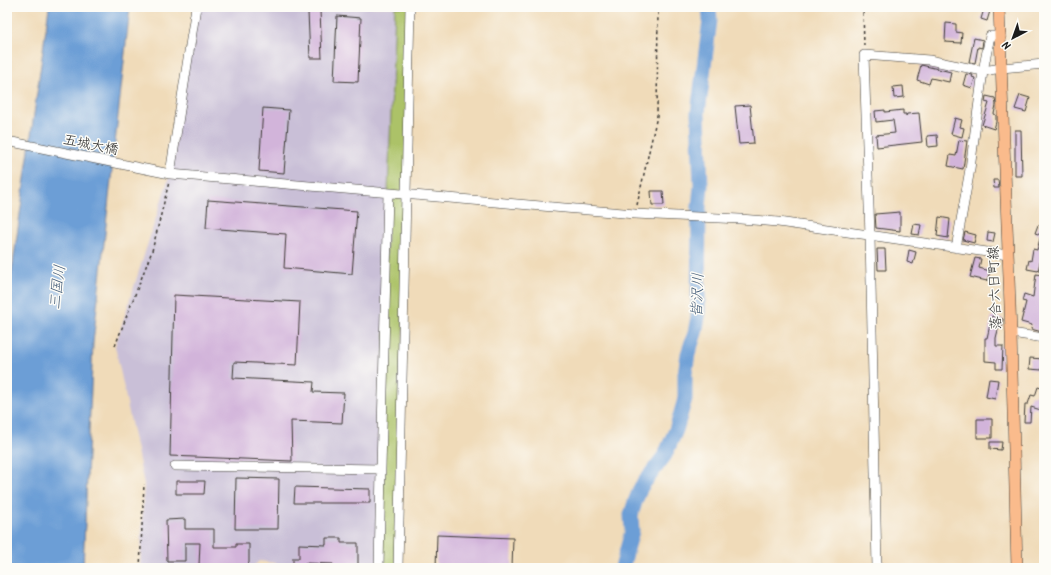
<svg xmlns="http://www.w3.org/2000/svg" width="1051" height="575" font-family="Kalam,'Klee One',sans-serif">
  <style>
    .industrial { fill: #c9bfd7 }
    .green { fill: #acc267; stroke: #646f42 }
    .water { fill: #6c9ed6; stroke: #445d79 }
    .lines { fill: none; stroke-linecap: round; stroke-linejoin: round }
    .river { stroke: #6c9ed6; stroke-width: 15 }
    .building { fill: #d2b4da }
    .minor-casing { stroke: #3c3934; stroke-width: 10 }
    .major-casing { stroke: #3c3934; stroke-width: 12 }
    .path { stroke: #3c3934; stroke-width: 1.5; stroke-dasharray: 3 3; stroke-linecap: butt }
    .minor { stroke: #fff; stroke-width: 9 }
    .major { stroke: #fabb8c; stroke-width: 11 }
    .labels { text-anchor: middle; stroke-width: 3; stroke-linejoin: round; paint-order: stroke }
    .street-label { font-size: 14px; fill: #1c1c1c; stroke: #fdfcf7 }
    .water-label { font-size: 15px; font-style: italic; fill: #445d79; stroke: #fdfcf7 }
  </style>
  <rect width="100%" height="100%" fill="#fdfcf7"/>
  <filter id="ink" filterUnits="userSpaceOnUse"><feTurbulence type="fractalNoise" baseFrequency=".025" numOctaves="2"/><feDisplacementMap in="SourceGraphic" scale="8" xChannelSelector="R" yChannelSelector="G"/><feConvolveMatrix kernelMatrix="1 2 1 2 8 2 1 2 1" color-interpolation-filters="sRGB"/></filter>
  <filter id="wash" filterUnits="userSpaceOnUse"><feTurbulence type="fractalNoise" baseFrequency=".012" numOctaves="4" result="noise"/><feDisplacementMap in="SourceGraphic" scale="16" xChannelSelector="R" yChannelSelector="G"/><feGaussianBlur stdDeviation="0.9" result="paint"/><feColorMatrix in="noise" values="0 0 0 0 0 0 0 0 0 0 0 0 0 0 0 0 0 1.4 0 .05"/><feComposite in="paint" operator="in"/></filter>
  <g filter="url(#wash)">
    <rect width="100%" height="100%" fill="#f0dbb9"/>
    <path class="industrial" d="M196,7H410L398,568H275V563L259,561L252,568H140L144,484L115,346L170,174Z"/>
    <path class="green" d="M395,7H410L398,568H379L388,193Z"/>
    <path class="water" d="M49,7H130L93,343L83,568H7V307Z"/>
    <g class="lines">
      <path class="river" d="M622,568L632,531L631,515L635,502L641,487L665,455L676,430L685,399V374L688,354L695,333L698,317L699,207L701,186L698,113L710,20L709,7"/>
    </g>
    <g id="blocks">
      <path class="building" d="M984,9L990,11L987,21L981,19Z
        M320,11L322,58H310L308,12Z
        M337,16L361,18L358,82L334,81Z
        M946,23L956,24V32L962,33L961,43L945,42Z
        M974,38L983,40L982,48L978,47L975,63L969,62Z
        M921,65L951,72L949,82L931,78L929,84L917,80Z
        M966,74L973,75L972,77L975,78L972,88L963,85Z
        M903,86L904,97L894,98L893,87Z
        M1020,95L1030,98L1026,112L1015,109Z
        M986,96L995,98L996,105L994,114L996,115V122L994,129L982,125L989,103L985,102Z
        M750,105L754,143L739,144L735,106Z
        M263,108L289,110L284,173L259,171Z
        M885,110V112L903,110V114H906V116L907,114L919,113L922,142L877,147L876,135L895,133L893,120L876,122L875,111Z
        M955,118L962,120L960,127L964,128L962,137L951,134Z
        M1015,130H1021L1022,176H1015Z
        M937,135L938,146L928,147L927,136Z
        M959,140L967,141L963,169L948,166L950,155L956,156Z
        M993,180H998L999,188H994Z
        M651,191H663L664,205H652Z
        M208,200L357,211L352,274L284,268L286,234L206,228Z
        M900,212V231L876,228L875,214Z
        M939,217L950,219L948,238L937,236Z
        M914,224L921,225L919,235L912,234Z
        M1038,225L1044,227L1043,232H1044V259L1041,258L1038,271L1027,269L1029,260L1031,261L1033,249L1037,250L1041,235L1035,233Z
        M965,232L976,235L974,243L963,240Z
        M988,232L995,233L993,242L987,241Z
        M877,249H885L886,270H878Z
        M909,250L916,252L913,264L907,262Z
        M975,258L981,259L979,268L990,271L987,281L970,277Z
        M1036,274L1044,275V323L1042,332L1031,329L1032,325L1021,322L1026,302L1022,301L1024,294L1033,297Z
        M174,295L300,302L297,365L234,362L233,378L314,382L313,392L344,393L342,423L291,421L292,461L170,456Z
        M992,316L1003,319L1002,327L999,326L996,338V346H1003L1002,369H996V362L985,361V338H987Z
        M1030,358L1043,359L1042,370L1029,369Z
        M989,379L998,380L995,399L986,397Z
        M1038,387L1044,389V411L1031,407L1030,422H1024L1025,404H1028L1031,395L1035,396Z
        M977,419H992V438H977Z
        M990,442H1002L1001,450L990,449Z
        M236,478L279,479L278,529H235Z
        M176,481H205L204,494H176Z
        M295,487L370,489V503H294Z
        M185,519V529H214V547H236V544H249V563L245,567L199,565L200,543H185V561H167L166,520Z
        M437,535L513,538L512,568H436Z
        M326,538H341V543H358V568H333V564L305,563L304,568L293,567V558H299V544L326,545Z"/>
    </g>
  </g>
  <g filter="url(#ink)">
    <use href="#blocks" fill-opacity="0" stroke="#3c3934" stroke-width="1"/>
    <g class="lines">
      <defs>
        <path id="minor" d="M7,141L170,174L635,214L740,219L778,222L1008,255
          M170,174L196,7
          M956,248L970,169L983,71L990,36H1001
          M1011,333L1044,338
          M175,466L381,469L388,193
          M379,568L381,469
          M398,568L410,7
          M877,568L870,236L864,55L929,60L983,71L1002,68L1044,64"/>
        <path id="major" d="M999,7L1011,333L1017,568"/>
      </defs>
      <use href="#minor" class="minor-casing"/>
      <use href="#major" class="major-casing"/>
      <path class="path" d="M863,7L864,47
        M637,205L657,116L658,7
        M115,346L152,251L169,182
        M140,568L144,484"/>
      <use href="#minor" class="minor"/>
      <use href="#major" class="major"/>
    </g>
  </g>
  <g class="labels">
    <g class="street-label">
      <text transform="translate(91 144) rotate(11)" y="5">五城大橋</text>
      <text transform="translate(994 288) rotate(-92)" y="5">落合六日町線</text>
    </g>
    <g class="water-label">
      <text transform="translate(57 287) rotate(-83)" y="5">三国川</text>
      <text transform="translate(697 295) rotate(-88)" y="5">皆沢川</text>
    </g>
  </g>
  <rect width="1051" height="575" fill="none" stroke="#fdfcf7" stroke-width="24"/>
  <g transform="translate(1013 38) rotate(221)" stroke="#fdfcf7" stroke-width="3" paint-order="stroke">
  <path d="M0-3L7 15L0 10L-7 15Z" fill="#1c1c1c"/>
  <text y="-6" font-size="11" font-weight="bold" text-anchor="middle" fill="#1c1c1c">N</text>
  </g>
</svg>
